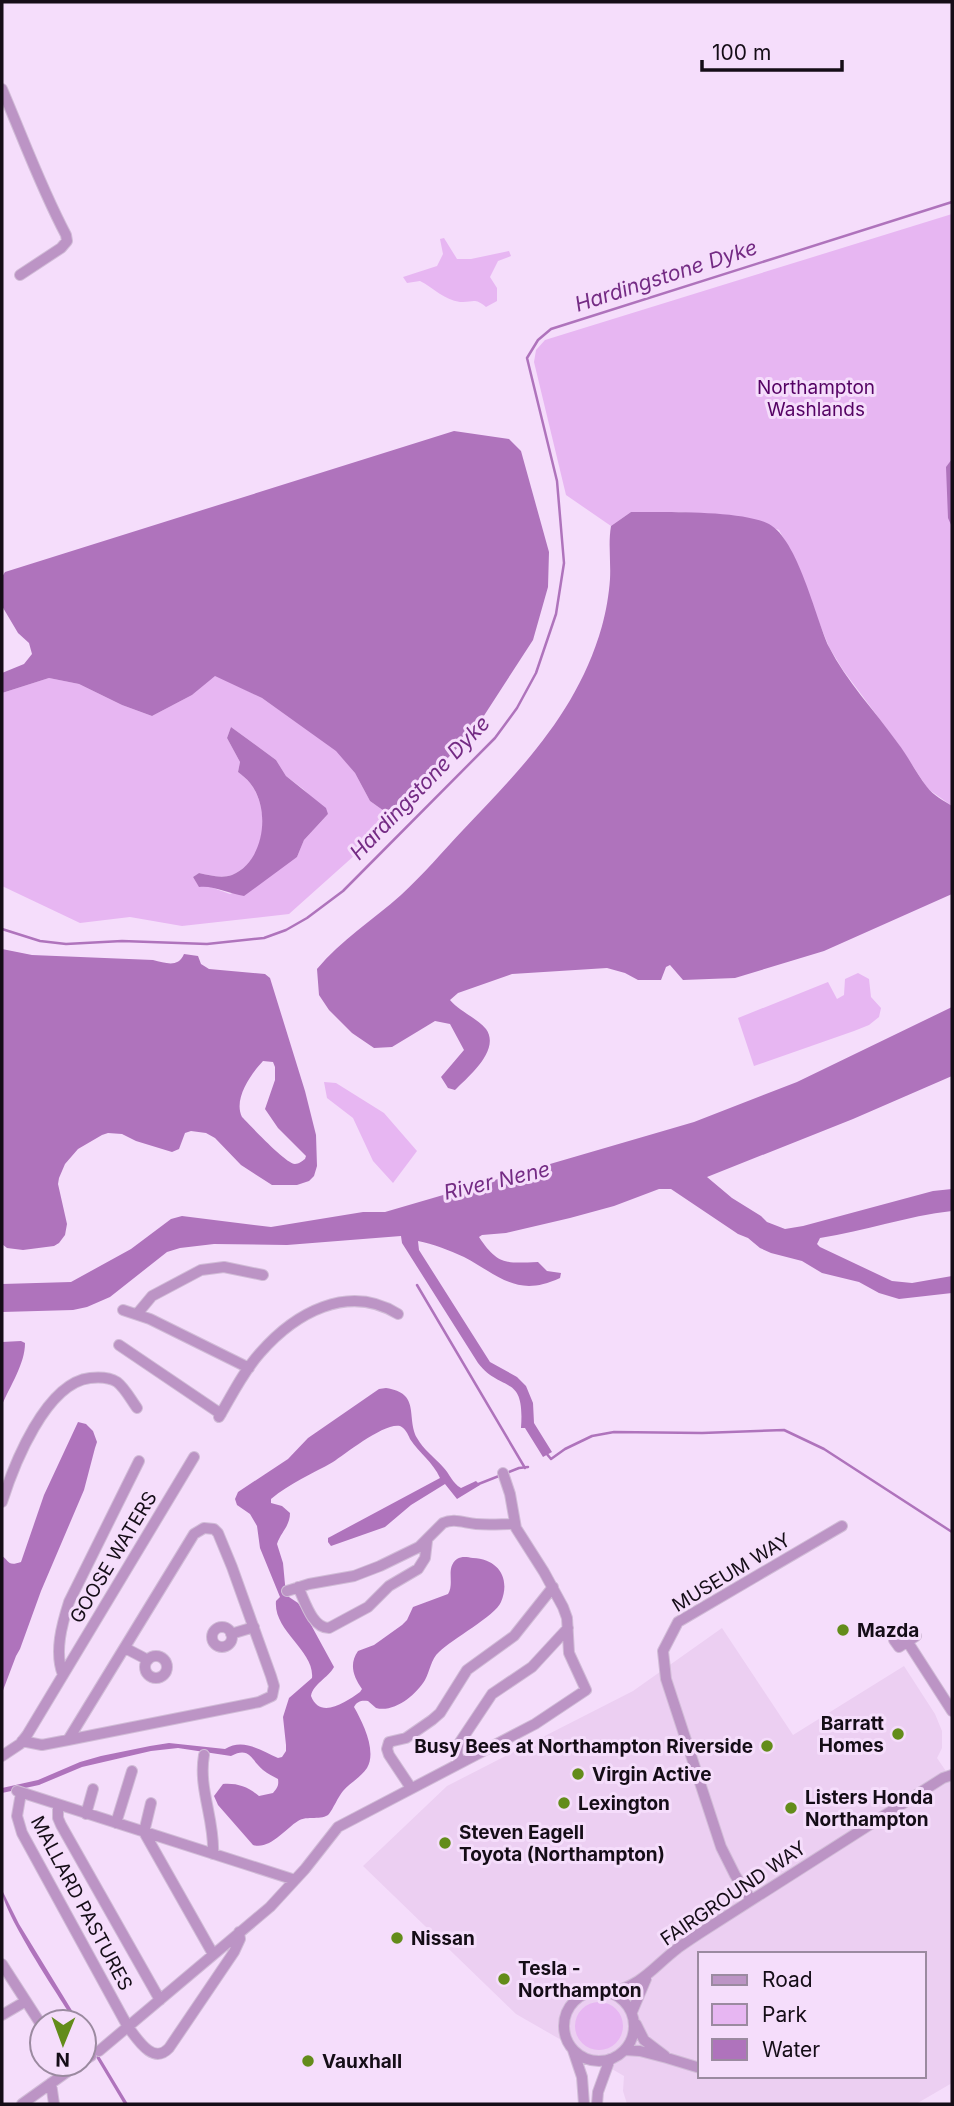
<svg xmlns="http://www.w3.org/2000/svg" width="954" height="2106" font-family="Inter,sans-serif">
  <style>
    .built { fill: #eccff2; fill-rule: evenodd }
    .green { fill: #e7b6f2; fill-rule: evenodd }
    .water { fill: #af73bc; fill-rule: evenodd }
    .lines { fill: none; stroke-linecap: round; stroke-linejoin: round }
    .stream { stroke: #af73bc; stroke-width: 2.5 }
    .minor-casing { stroke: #d1bcd7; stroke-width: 12 }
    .minor { stroke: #bc94c5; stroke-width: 10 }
    .poi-dot { fill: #638c1a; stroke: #f5ddfb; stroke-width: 2.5 }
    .labels { text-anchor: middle; stroke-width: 6; stroke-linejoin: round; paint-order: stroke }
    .park-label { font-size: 19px; fill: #550364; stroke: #f5ddfb }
    .street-label { font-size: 19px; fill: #150d17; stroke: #f5ddfb }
    .poi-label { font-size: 19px; font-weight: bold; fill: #150d17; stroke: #f5ddfb; text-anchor: start }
    .water-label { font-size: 21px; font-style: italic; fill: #742b84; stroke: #f5ddfb }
  </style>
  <rect width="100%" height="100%" fill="#f5ddfb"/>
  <path class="built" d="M722,1628L793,1735L904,1666L935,1714L942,1731V1748L937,1758L952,1780V2083L916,2104H627L623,2091L624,2076L516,2014L363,1866L447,1786L633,1691ZM700,1954H924V2076H700Z"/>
  <path class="green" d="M952,214V806L928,789L899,745L843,670L829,647L790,550L779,530L748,519L682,512H631L611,526L566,495L534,362L536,350L545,340Z
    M444,238L457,259H471L509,251L511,256L498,261L490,277L497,288V301L486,307C474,297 473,303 460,302C444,300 434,288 420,281L407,283L403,277L437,266L443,254L440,239Z
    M215,675L262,698L337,751L355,773L370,801L384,811L400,809L365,846L289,914L182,926L130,917L80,923L2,886V693L49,678L79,684L122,705L152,716L192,695ZM231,727L276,760L286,776L303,789L328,814L304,840L297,857L230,894L205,885L199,886L193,877L199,873C209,875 221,879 232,875C266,861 271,810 250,783C247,779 242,775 238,772L240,762L227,738Z
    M858,973L869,979L871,997L881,1008L879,1017L869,1025L854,1031L754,1066L738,1018L828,982L837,999L844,995L845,979Z
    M324,1082L336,1083L384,1113L417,1151L393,1183L373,1161L353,1118L327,1098Z
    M575 2026a24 24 0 1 1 48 0a24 24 0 1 1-48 0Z"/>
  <path class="water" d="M454,431L509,439L521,451L549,552L548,587L533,640L476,728L400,809L384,811L370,801L355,773L336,751L262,698L215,676L192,695L152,716L122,705L79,684L49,678L2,693V673L24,664L32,654L29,643L18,633L2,606V577L5,572Z
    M952,459V527L948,518L946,467Z
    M631,512C662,512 743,510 769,524C798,540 815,616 829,647C846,681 875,711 897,742C908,756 916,773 927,787C933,795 944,801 952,806V894L824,951L735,978L683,980L670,965L666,967L661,980H638L625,973L607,968L512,974L458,993L450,1000C460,1012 476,1017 486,1029C501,1050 468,1077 455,1090L448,1088L441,1077L464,1050L450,1024L435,1021L392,1047L374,1048L352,1033L329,1010L319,995L317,969C341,940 373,920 401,895C423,875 443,851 463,830C523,767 578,711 602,626C606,612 609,594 610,579C611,561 608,544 611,526Z
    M231,727L276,760L286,776L326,808L328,814L304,840L297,857L244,896C230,894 213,885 199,887L193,877L199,873C209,875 221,879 232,875C265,861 271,809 250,783C247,779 242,775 238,772L240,762L227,738Z
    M2,949L32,955L153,960C166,963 178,968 184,954L198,956L201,964L209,969L265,974L270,978L305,1091L316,1135L317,1166L314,1176L309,1181L297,1185H272L241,1165L215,1138L206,1133L191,1131L185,1133L179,1149L172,1152L136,1141L122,1134L108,1133L102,1135L78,1149L65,1164L59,1178L58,1184L67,1224L65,1235L59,1243L54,1246L23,1250L7,1248L2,1244ZM263,1061L273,1062L275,1067V1080L265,1109L278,1128L306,1156L305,1159C302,1161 299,1164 295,1164C285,1163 250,1125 242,1117C233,1099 251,1074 263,1061Z
    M952,1007V1076L853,1119L707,1177L732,1198L761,1216L767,1222L785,1229L803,1226L933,1191L952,1189V1211C907,1216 865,1231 820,1238L817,1244L820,1247L892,1281L912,1283L952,1276V1293L899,1299L879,1293L859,1282L822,1273L802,1261L771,1253L760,1248L748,1238L738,1234L671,1189H659L614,1206L570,1218L506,1233L482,1235L479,1237C498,1266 507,1263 538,1262L547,1271L561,1273L560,1278C517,1298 500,1276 464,1257C449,1250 433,1244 418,1241L419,1250L490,1362L517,1377L526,1386L533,1403L534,1423L552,1452L543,1457L525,1428H521C525,1372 502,1394 478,1363L402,1243L401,1236L287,1245L214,1244L180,1248L167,1252L110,1297L87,1307L73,1310L2,1312V1284L71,1282L131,1249L171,1219L182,1216L271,1227L363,1212H385L694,1122L797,1082Z
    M21,1341L25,1343C25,1364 10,1386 2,1405V1342Z
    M386,1388C421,1393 406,1417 417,1438C423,1449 435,1458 443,1467C450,1474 452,1483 461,1488L476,1481L480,1485L457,1499L445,1484L411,1505L385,1527L331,1546L328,1542V1538L440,1478C433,1462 419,1453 410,1439C408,1434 405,1428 400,1426C385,1422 345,1454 333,1462C312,1474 290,1483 271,1499V1503L282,1506L290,1513C290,1526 281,1532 277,1544L283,1563L286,1595L298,1603L304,1612L334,1667C328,1678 313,1684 311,1696C320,1720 346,1702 360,1692L362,1689C353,1676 349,1664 358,1651L374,1645L402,1625L407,1620L413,1607L448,1594C455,1583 445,1568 457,1559C462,1556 467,1557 473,1558C498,1559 511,1578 501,1602C495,1616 452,1639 439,1652C431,1659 430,1671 425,1680C416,1695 394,1713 376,1708L368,1701C362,1700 357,1701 354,1707C363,1723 377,1751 367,1768C361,1777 350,1783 343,1791C338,1797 333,1809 329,1814C322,1821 307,1815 298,1821C285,1829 270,1850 253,1845L218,1805L214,1796L223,1784C238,1783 248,1787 259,1796L273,1793C277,1788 279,1786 278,1779C273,1776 268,1774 263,1770C251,1760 250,1746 231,1756L178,1748L151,1751L82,1767L39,1785L2,1793V1788L38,1780L80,1762L101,1756L150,1746L169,1743L225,1749C243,1738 260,1750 278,1758L282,1757L286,1751V1745L283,1717L289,1698L312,1678C315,1651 273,1631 276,1601L280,1597L260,1548L257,1526L250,1514L237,1505L235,1499L238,1492L288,1459L308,1438L379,1389Z
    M78,1422L86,1424L93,1431L97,1442L95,1448L84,1490L41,1591L20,1649L16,1656L2,1693V1556C9,1560 7,1567 21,1562L44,1495Z
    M2,1890L19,1924L79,2022H75C60,1998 2,1912 2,1890Z
    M84,2031L128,2104H124L84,2037Z"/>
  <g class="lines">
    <path class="stream" d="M2,929L40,941L66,944L122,941L207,944L264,938L286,930L307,918L343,891L495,738L517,708L536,673L556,614L564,563L557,481L527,358L538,340L551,329L952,202
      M417,1285L525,1468
      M546,1453L551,1459L565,1449L592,1436L614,1432L702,1433L784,1430L824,1449L952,1532
      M476,1485L519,1468L528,1467"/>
    <defs>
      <path id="minor" d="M2,89C23,138 41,188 66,235L67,241L61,248L20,275
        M123,1310L150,1319L249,1368
        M137,1314L152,1296L201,1270L224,1267L263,1275
        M119,1345L221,1414
        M219,1417C232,1395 243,1372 260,1353C295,1313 348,1283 398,1314
        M2,1502C14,1464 46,1383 90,1378C99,1377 109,1377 117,1382C125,1388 131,1400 137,1408
        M298,1587C305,1601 312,1628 329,1628L368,1607L389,1586L418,1569L425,1558L427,1541
        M287,1591L309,1584L354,1576L380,1566L419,1547L443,1523C454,1518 464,1523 476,1524C489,1525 502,1524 515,1524
        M212 1637a10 10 0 1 1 20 0a10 10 0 1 1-20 0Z
        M231,1634L254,1627
        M894,1640L899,1647L916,1636
        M907,1641L952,1711
        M125,1648L148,1660
        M145 1667a11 11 0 1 1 22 0a11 11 0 1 1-22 0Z
        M63,1675C54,1652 62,1624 69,1602L139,1461
        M22,1741L42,1745L68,1740L259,1702L272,1696L274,1686L271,1676L232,1567L218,1533L214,1529L204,1528L194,1534L68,1740
        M204,1755C198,1789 215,1820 213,1854
        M2,1756L20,1744L27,1735L194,1457
        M460,1762L457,1753L458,1745L492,1694L532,1667L568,1628
        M411,1788L389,1755L387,1749L389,1742L406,1738L432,1720L440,1713L467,1670L514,1636L553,1587
        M17,1791L295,1880
        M21,1793L17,1816L22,1833L128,2027C138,2040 153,2065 169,2048L234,1952L240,1939L239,1932
        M151,1803L144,1832L213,1954
        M58,1805V1818L61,1825L160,2000
        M86,1814L93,1789
        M116,1823L132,1771
        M751,1900L735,1875L721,1847L666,1679L663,1651L678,1622L842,1526
        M2,1964L42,2026
        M564 2026a35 35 0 1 1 70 0a35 35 0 1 1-70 0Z
        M609,1993C643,1985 652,1968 678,1948C689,1940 700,1933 711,1926L943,1778L952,1775
        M632,2012L646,1979
        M2,2015L26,2001
        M636,2024L644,2040L665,2056
        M573,2050L582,2077L584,2104
        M625,2050L640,2051L667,2058L700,2068
        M99,2051L270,1907L305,1869L338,1827L535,1724L586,1690L569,1653L567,1618L563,1607L544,1572L516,1528L510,1494L503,1473
        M84,2060L91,2056
        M51,2083L54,2104
        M22,2104L78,2064
        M597,2104L598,2092L610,2059"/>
    </defs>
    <use href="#minor" class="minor-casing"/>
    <use href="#minor" class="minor"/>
  </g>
  <g class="poi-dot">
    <circle cx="843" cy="1630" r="7"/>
    <circle cx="898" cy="1734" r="7"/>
    <circle cx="767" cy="1746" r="7"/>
    <circle cx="578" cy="1774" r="7"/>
    <circle cx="564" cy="1803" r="7"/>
    <circle cx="791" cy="1808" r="7"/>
    <circle cx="445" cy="1843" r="7"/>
    <circle cx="397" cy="1938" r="7"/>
    <circle cx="504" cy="1979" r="7"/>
    <circle cx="308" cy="2061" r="7"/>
  </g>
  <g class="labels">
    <g class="park-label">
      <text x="816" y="394">Northampton<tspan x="816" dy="22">Washlands</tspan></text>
    </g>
    <g class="street-label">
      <text transform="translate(113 1557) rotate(-59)" y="7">GOOSE WATERS</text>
      <text transform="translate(731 1572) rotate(-31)" y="7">MUSEUM WAY</text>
      <text transform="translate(733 1893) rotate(-34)" y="7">FAIRGROUND WAY</text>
      <text transform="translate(82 1903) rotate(62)" y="7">MALLARD PASTURES</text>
    </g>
    <g class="poi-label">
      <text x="857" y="1637">Mazda</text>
      <text x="884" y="1730" text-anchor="end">Barratt<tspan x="884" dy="22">Homes</tspan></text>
      <text x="753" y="1753" text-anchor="end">Busy Bees at Northampton Riverside</text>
      <text x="592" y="1781">Virgin Active</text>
      <text x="805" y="1804">Listers Honda<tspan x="805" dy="22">Northampton</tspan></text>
      <text x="578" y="1810">Lexington</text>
      <text x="459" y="1839">Steven Eagell<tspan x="459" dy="22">Toyota (Northampton)</tspan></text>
      <text x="411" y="1945">Nissan</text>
      <text x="518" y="1975">Tesla -<tspan x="518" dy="22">Northampton</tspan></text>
      <text x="322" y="2068">Vauxhall</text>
    </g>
    <g class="water-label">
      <text transform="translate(666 276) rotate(-18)" y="7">Hardingstone Dyke</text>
      <text transform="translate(420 788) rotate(-46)" y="7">Hardingstone Dyke</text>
      <text transform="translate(497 1181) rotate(-13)" y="7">River Nene</text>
    </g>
  </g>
  <rect width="954" height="2106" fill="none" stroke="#150d17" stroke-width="7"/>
  <rect x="698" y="1952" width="228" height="126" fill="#f5ddfb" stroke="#9b8aa0" stroke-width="2"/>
  <rect x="712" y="1975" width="35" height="10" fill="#bc94c5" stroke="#9b8aa0" stroke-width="2"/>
  <text x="762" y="1987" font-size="21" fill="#150d17">Road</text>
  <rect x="712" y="2004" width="35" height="21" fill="#e7b6f2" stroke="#9b8aa0" stroke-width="2"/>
  <text x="762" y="2022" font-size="21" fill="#150d17">Park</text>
  <rect x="712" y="2039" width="35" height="21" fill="#af73bc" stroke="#9b8aa0" stroke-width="2"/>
  <text x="762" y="2057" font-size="21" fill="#150d17">Water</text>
  <g transform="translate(63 2043) rotate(181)"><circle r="33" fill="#f5ddfb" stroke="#9b8aa0" stroke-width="2"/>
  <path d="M0-5L12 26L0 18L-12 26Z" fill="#638c1a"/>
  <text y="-10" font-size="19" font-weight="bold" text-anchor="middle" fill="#150d17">N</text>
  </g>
  <path d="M702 60v10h140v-10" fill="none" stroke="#150d17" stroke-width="3.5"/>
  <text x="712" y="60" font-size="21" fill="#150d17" stroke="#f5ddfb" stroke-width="5" paint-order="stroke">100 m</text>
</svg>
